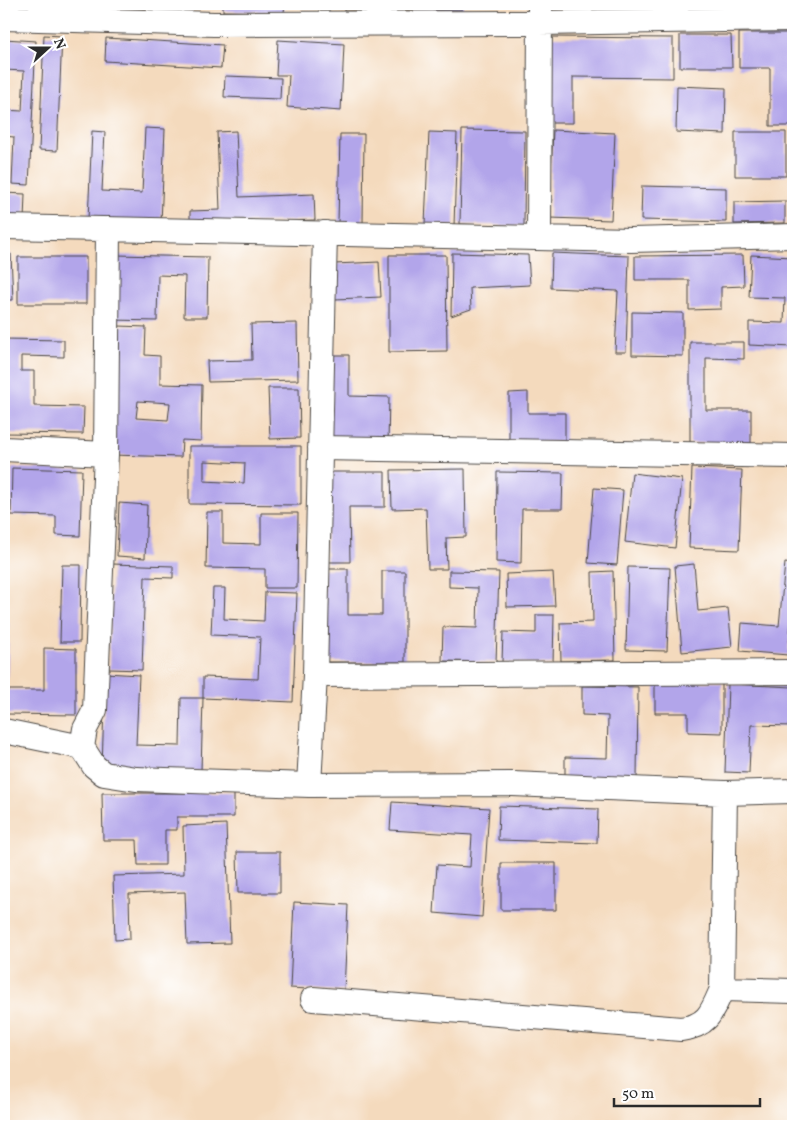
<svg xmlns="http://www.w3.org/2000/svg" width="797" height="1130" font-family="Vollkorn,serif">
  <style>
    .building { fill: #b2a5ea; fill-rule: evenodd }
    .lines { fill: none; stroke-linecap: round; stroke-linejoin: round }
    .street-casing { stroke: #494541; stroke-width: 26 }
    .street { stroke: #fff; stroke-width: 24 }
  </style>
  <rect width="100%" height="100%" fill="#fff"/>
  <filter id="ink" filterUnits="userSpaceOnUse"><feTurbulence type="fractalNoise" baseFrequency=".02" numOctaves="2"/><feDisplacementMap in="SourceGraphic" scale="10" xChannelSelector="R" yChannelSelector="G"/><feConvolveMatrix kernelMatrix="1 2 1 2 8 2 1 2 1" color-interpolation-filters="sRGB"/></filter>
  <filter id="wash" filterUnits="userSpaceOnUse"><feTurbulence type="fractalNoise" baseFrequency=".0096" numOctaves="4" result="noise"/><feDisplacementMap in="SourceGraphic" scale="20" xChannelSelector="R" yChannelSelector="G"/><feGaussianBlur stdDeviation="1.12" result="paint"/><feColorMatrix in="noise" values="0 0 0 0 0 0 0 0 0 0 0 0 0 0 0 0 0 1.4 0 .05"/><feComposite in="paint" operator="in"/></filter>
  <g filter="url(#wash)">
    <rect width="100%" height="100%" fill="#f4dabd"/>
    <g id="blocks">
      <path class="building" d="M10,4H40V7L10,5Z
        M74,4H104V6L74,5Z
        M223,4H285L284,12L223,11Z
        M344,4H463V9L344,11Z
        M617,4H733L734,16L617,17Z
        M739,4H793V8L739,9Z
        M739,33H791V126H770V68H739Z
        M44,35L62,36L57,151L39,150Z
        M680,35H731L732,67H680Z
        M551,37L673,38V78L573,77V123H551Z
        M106,38L223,45L221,68L105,61Z
        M4,39L36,41L29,185L12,184L14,137L4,136V110L22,111L24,71L4,70Z
        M278,40L344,44L341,111L287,107L289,75H276Z
        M225,76L281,78L280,99L224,97Z
        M677,86L726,88L725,134L676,132Z
        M145,128L165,129L161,223L88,220L92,131L105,132L102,191L142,193Z
        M462,130L525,131L524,226L460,224Z
        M553,130L615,133L611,220L549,218Z
        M236,131L239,197L314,194L315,220L190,224V211L220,210L217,132Z
        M429,132L457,133L454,226L425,224Z
        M735,132H786V176H735Z
        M340,134H364L363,224L338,223Z
        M642,186L726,188V222L641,220Z
        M4,193L25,194L24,221L4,220Z
        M785,201V223L734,224V202Z
        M452,253L528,255L530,285L470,288L471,309L451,316Z
        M552,253L629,256L626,352H615L618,291L551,288Z
        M11,254L13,300H4V255Z
        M115,255L208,257L207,317H184L185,276L158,275L157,321L113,320Z
        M389,255H446L447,351L389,352Z
        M743,255L744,286L721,287V309L689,310V280H635V256Z
        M751,255L793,257V347L749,345V322L784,323L785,298L749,297Z
        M18,257H86V304H18Z
        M379,262L381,297L335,299L334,264Z
        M632,312L683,313V356L632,355Z
        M297,323L298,380L208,382L207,361L252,360L251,324Z
        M119,326L146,327L145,355L160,356V384L202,385L201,441L182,440L181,457L111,455L113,354H119ZM138,401L170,403L168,420L136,418Z
        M4,339L64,340V357L21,356V371H34V406L84,407L83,434L4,433Z
        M690,342H744V359L706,358V410H751V443H690Z
        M327,355H349V396L389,397L388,444L326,443Z
        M268,388H299L300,438L270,439Z
        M528,392V413H565V442H509V393Z
        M189,446H301V505L189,504ZM204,461L245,463L244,483L204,481Z
        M12,468L82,470L80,536L56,535V516L11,515Z
        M692,468L742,470L739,550L689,548Z
        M465,469L466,537L446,538L447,569H428L426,508L392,509L391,470Z
        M326,472H385V507H349L350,562H327Z
        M497,472L563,473L562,509H522L521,563L496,562Z
        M632,473L682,479L675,548L625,542Z
        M594,488L623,490L617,565L588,563Z
        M119,503L147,505L145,558L117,556Z
        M207,512H223V543L261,544V513H298L297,588H265V569L206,568Z
        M785,563L793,564V594L788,655L740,651L742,623L779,626Z
        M112,564L173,566V578L145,577L142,670L109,669Z
        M694,564L698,611L728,608L732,647L682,652L675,566Z
        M62,565H81L80,642H60Z
        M628,567L670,568L667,651L626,650Z
        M323,569H348V615H382V571H405V662H323Z
        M449,571L499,572L496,662L442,661L443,627L477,628L478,588L449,587Z
        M613,571L615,660L561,661L560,623L593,622L592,572Z
        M553,572L555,606L507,607L506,574Z
        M213,588H225L224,619L264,621L265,592L297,593L293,702L203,698V677L258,679L260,637L211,635Z
        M536,615H554L553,664L502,662L503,632L536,633Z
        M4,622L9,623L7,690H44V648L76,649V715L7,714V690L6,700H4Z
        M105,673L139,675L136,745L180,746L181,698H203L201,771L102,768Z
        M655,682H722V733L688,732V713H655Z
        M728,684L793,687V726L751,725L749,773L725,772Z
        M582,686L638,687L637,780H565V757L607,758L608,716L582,715Z
        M102,793H234V817H177V830H165V865H138L137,840H103Z
        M392,802L489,808L482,917L434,913L437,865L470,867L472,835L390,830Z
        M499,806L598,809L597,843L498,840Z
        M226,824L230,943L187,944L185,892L129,894L130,939L115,940L113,876L184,874L183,826Z
        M237,852H280V893H238Z
        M792,852H793V877L790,876Z
        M501,863H556V910H501Z
        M294,902L348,905L344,991L290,988Z"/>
    </g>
  </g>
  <g filter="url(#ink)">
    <use href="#blocks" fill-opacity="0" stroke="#494541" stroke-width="1"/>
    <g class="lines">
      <defs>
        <path id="street" d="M4,18L214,24L539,23L793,19
          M4,227L631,240L793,236
          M539,238L540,4
          M320,448L793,456
          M4,449L106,454
          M315,675L793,672
          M4,731L82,747L85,729L95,710L106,454L108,229
          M82,747L94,766L104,774L136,779L309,785L513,784L725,793L793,791
          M309,785L315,675L325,233
          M722,989L793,991
          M313,999L681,1029C708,1026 712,1012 722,989L725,793"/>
      </defs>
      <use href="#street" class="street-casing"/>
      <use href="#street" class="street"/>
    </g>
  </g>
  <rect width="797" height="1130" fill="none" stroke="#fff" stroke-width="20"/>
  <g transform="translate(48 48) rotate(69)" stroke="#ffffff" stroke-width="4" paint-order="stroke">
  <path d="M0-4L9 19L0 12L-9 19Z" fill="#2b2b2b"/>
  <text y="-8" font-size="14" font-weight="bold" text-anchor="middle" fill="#2b2b2b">N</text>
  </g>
  <path d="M614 1098v8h146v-8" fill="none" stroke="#2b2b2b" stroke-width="2.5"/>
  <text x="622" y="1098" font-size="15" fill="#2b2b2b" stroke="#ffffff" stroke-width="4" paint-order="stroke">50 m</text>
</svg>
